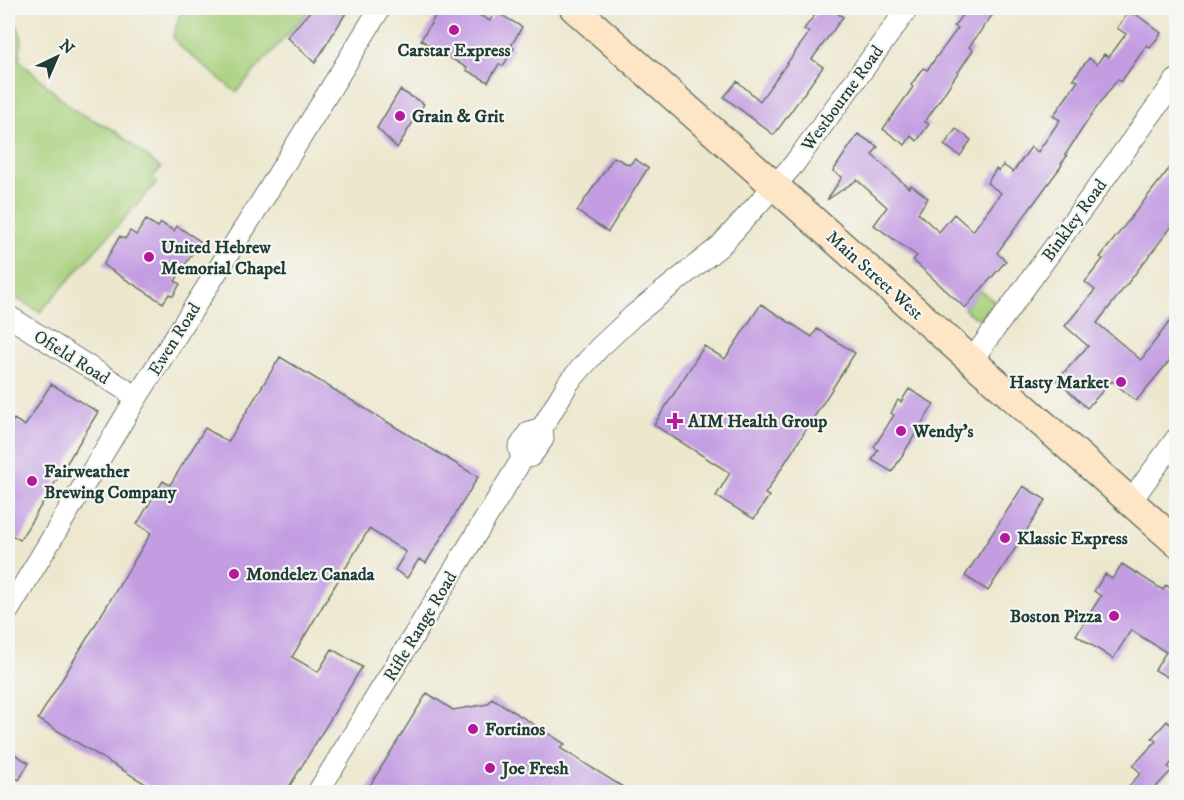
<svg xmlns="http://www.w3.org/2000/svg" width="1184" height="800" font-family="'IM FELL DW Pica',serif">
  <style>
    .green { fill: #a7d07c; stroke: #638658; stroke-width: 1.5 }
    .building { fill: #c39ce2 }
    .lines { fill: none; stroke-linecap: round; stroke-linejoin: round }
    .street-casing { stroke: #67786a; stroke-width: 23 }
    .secondary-casing { stroke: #67786a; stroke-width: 31 }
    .street { stroke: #fff; stroke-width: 21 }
    .secondary { stroke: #fde5c5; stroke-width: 28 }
    .poi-dot { fill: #b5179e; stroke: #f6f6f2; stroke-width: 2 }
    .labels { text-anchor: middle; stroke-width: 4.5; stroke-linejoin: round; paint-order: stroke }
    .poi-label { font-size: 18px; font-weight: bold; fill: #1f3d34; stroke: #f6f6f2; text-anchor: start }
    .street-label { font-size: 18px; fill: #1f3d34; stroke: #f6f6f2 }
  </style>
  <rect width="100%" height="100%" fill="#f6f6f2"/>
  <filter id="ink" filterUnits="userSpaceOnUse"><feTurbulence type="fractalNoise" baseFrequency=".0167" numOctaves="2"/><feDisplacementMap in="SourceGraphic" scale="12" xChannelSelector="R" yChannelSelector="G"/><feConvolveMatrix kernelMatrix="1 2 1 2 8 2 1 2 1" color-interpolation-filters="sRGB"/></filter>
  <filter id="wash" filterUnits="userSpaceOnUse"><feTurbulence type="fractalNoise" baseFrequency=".008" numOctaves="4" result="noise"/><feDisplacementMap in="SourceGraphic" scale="24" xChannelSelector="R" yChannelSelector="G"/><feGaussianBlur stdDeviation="1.35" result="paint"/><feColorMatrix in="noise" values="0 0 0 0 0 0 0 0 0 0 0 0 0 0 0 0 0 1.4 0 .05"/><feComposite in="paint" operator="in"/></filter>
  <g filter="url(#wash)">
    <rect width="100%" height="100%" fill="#ede7ce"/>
    <path class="green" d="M8,8H10L22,38L19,60L75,111L114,130L161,168L152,178L157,182L40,312L8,293Z
      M182,8H311L236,92L183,49L173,37Z
      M980,290L996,303C984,319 980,324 964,309Z"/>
    <g id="blocks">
      <path class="building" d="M313,8H349L315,63L287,37Z
        M440,8H467L490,21L495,11L522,27L511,46L514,48L503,66L499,64L488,82L466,70L467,68L421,40Z
        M820,8H830L843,17L812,59L823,67L774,135L724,97L737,81L760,101L809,33L804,29Z
        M967,8H984L993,14L969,47L973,50L925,122L929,124L917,141L911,136L905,145L883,129L913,87L911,85L923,68L927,70L958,28L954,26Z
        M1130,10L1161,33L1150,48L1147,45L1121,82L1118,79L1094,111L1065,155L1067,156L1061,164L1062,165L997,253L1006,261L965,308L913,260L917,256L874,225L887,207L857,180L827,200L842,177L833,171L858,134L878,147L872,155L909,188L911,185L928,198L918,213L939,232L954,214L973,231L1001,193L987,183L996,169L999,171L1003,165L1013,172L1031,147L1038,152L1060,120L1053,116L1078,81L1073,79L1089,58L1097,64L1104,54L1109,57L1126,34L1117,28Z
        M400,90L424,104L397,148L377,128Z
        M956,129L971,140L960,156L944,145Z
        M614,157L629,165L635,159L648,168L608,232L577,211Z
        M1176,160V221L1097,323L1141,360L1176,313V353L1136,401L1112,381L1087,408L1057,380L1088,346L1065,326L1095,290L1085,282L1103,259L1100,257Z
        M146,220L158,227L161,223L174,231L177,226L200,241L175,281L180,284L173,296L169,294L163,303L103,265L120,236L125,239L130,231L136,235Z
        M761,304L812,337L817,329L855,353L765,494L769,496L754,519L716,496L730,473L654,425L704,346L725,359Z
        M280,357L478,477L426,563L419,559L407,578L395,570L406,552L369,529L292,657L318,672L332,649L362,667L286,792H159L38,719L151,533L137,524L163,481L170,485L205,428L228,442Z
        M51,384L98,412L20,540L8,533V429L14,419L25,426Z
        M909,389L934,404L892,472L872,460L878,450L874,447L894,415L891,413L898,400L901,402Z
        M1023,486L1046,500L988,591L965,576Z
        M1122,564L1163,590L1166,585L1176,592V675L1171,671L1167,677L1155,670L1166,652L1131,630L1113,659L1076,635L1101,596L1094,591L1105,574L1112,579Z
        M427,693L453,710L488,704L492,698L565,744L560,748L631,792H366Z
        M1167,721L1176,730V757L1168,767L1172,770L1151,792H1123L1141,773L1133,766L1156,741L1152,738Z
        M8,750L29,763L19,780L8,773Z"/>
    </g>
  </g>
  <g filter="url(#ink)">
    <use href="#blocks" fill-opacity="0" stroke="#67786a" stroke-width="1.5"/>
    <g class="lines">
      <defs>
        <path id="street" d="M8,316L137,397
          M972,360L1176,80
          M522,459L519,448L529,432L542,428
          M1131,501L1176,439
          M8,611L137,397L263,199L380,8
          M318,792L522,459L531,456L543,439L542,428L569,382L599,348L634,315L720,246L794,164L908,8"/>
        <path id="secondary" d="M574,8L1176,542"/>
      </defs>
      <use href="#street" class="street-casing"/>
      <use href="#secondary" class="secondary-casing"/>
      <use href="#street" class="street"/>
      <use href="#secondary" class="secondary"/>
    </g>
  </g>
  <g class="poi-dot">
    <circle cx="454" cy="30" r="6"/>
    <circle cx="400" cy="116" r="6"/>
    <circle cx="149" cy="257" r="6"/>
    <circle cx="1121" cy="382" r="6"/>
    <path d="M672 412h6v6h6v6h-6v6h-6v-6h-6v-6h6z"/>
    <circle cx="901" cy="431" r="6"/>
    <circle cx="32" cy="481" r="6"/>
    <circle cx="1005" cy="538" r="6"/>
    <circle cx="234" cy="574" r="6"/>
    <circle cx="1114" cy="616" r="6"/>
    <circle cx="473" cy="729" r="6"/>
    <circle cx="490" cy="768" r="6"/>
  </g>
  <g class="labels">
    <g class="poi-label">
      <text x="454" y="56" text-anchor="middle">Carstar Express</text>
      <text x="412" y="122">Grain &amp; Grit</text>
      <text x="161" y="253">United Hebrew<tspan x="161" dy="21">Memorial Chapel</tspan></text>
      <text x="1109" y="388" text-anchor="end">Hasty Market</text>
      <text x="688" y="427">AIM Health Group</text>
      <text x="913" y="437">Wendy's</text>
      <text x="44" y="477">Fairweather<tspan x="44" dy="21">Brewing Company</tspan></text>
      <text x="1017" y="544">Klassic Express</text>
      <text x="246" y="580">Mondelez Canada</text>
      <text x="1102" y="622" text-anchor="end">Boston Pizza</text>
      <text x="485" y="735">Fortinos</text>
      <text x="502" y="774">Joe Fresh</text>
    </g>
    <g class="street-label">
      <text transform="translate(842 98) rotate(-54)" y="6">Westbourne Road</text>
      <text transform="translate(1074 220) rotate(-54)" y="6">Binkley Road</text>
      <text transform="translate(875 275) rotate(42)" y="6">Main Street West</text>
      <text transform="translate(174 339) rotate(-58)" y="6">Ewen Road</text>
      <text transform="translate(72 357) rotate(32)" y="6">Ofield Road</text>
      <text transform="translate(420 626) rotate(-59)" y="6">Rifle Range Road</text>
    </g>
  </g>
  <rect width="1184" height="800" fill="none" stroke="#f6f6f2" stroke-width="30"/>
  <g transform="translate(57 57) rotate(44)" stroke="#f6f6f2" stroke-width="4.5" paint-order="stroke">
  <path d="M0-4.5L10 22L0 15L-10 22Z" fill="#1f3d34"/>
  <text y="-9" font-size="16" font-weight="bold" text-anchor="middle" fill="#1f3d34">N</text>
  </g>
</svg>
